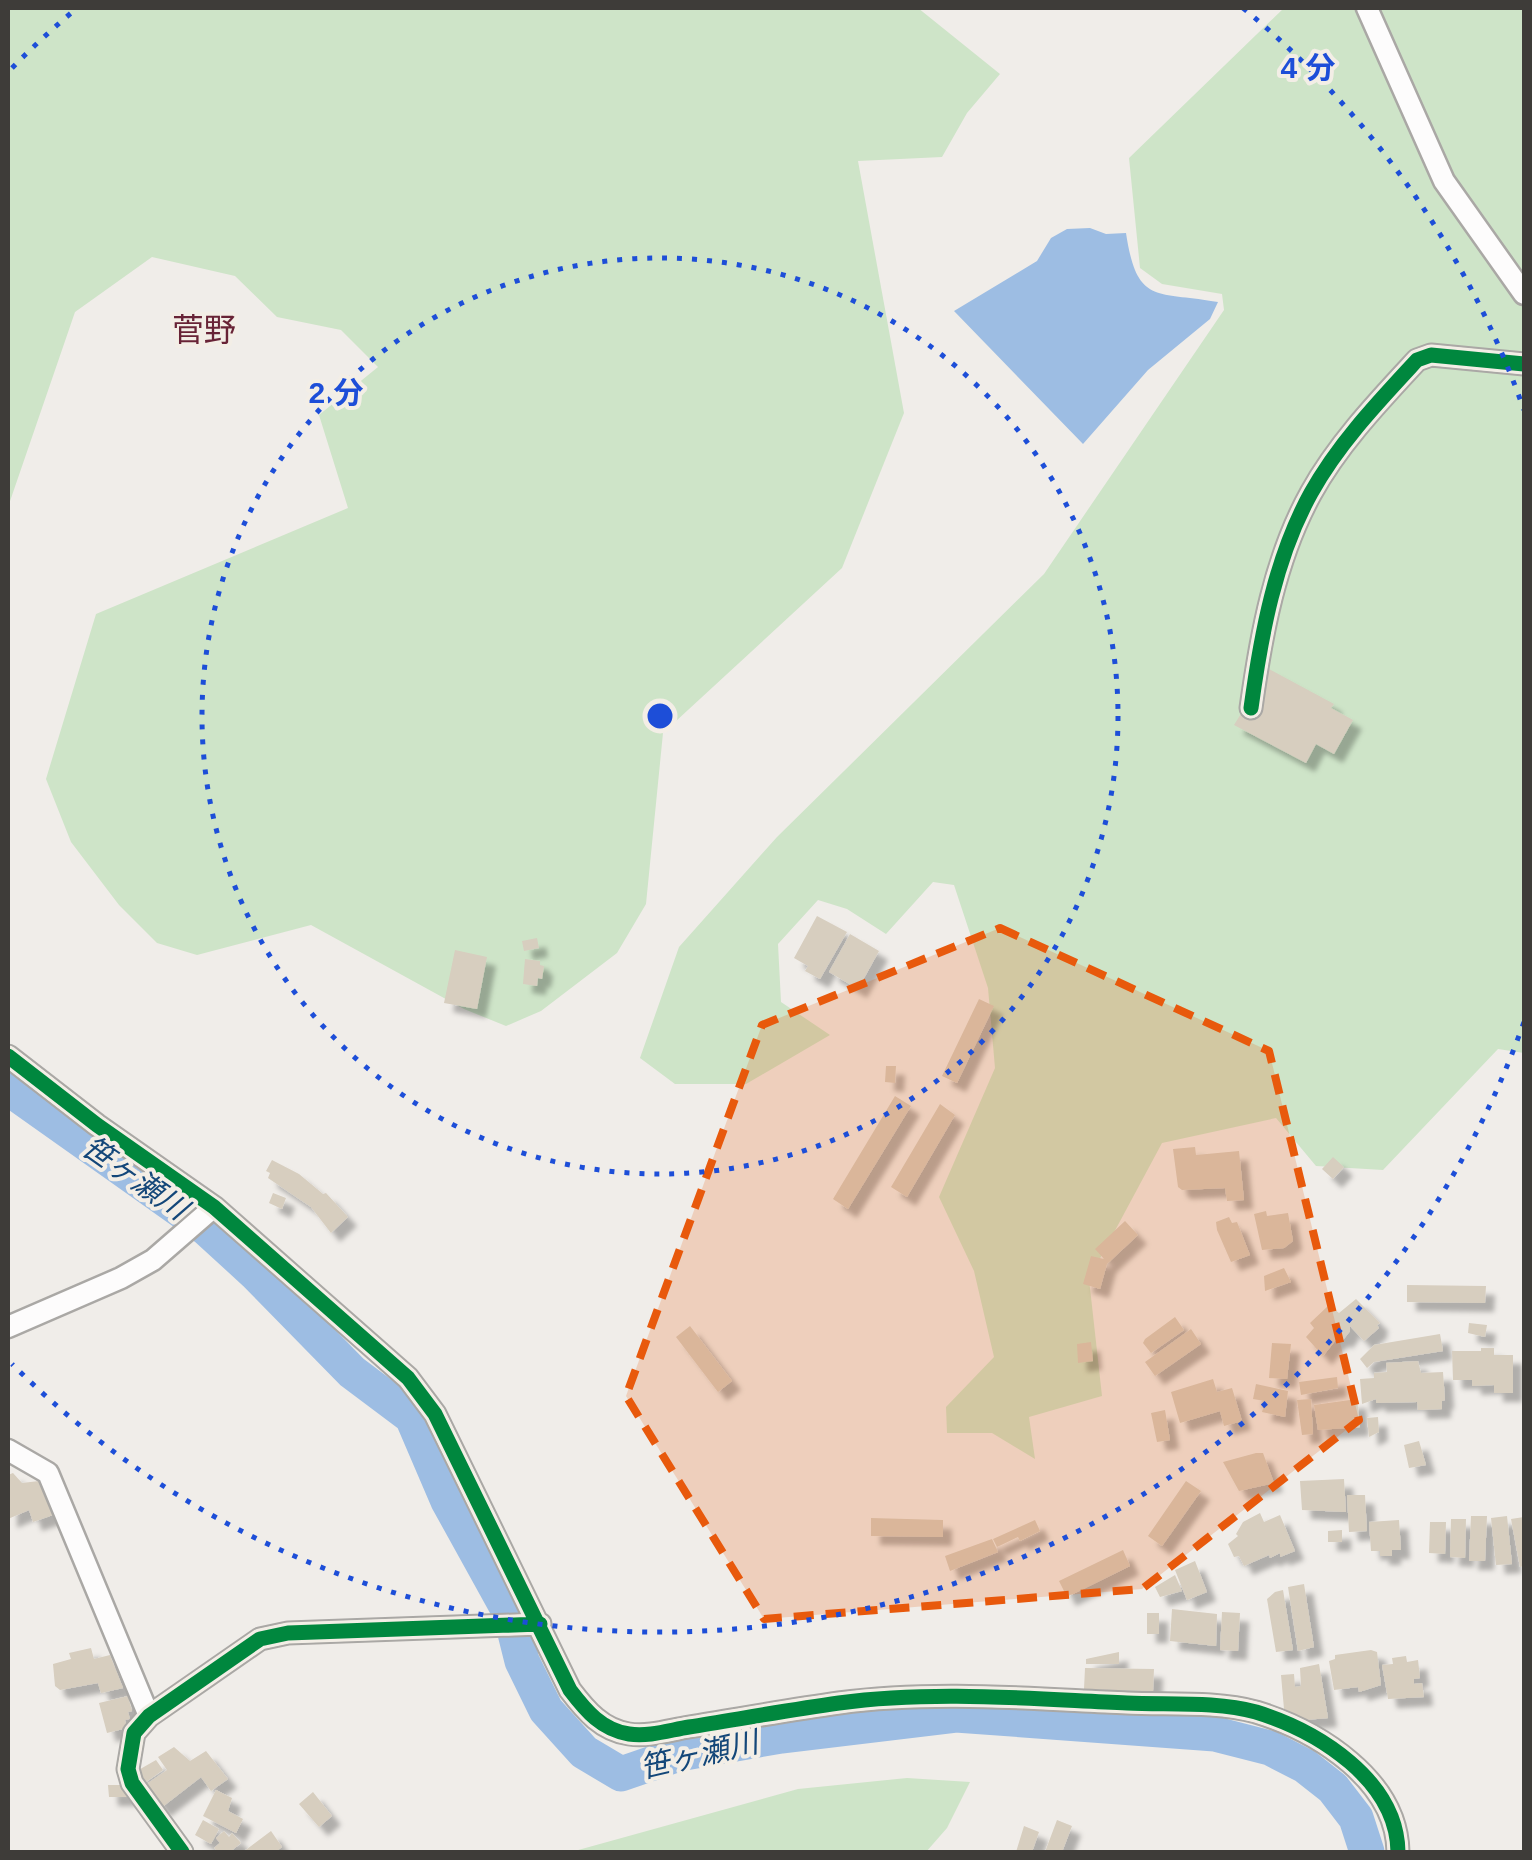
<svg xmlns="http://www.w3.org/2000/svg" width="1532" height="1860" font-family="Helvetica,'Noto Sans JP',sans-serif">
  <style>
    .green { fill: #cee4c8 }
    .water { fill: #9dbde3 }
    .lines { fill: none; stroke-linecap: round; stroke-linejoin: round }
    .river { stroke: #9dbde3; stroke-width: 35 }
    .building { fill: #d7cebf; filter: url(#shadow) }
    .minor-casing { stroke: #aaa8a5; stroke-width: 25 }
    .minor { stroke: #fdfcfc; stroke-width: 20 }
    .cycleway-casing { stroke: #f3eee6; stroke-width: 21 }
    .cycleway { stroke: #00873e; stroke-width: 15 }
    .marked { fill: #e8590c; fill-opacity: 0.2; stroke: #e8590c; stroke-width: 8; stroke-dasharray: 20 12; stroke-linejoin: round }
    .ring { fill: none; stroke: #1d4ed8; stroke-width: 5; stroke-dasharray: 5 10 }
    .labels { text-anchor: middle; stroke-width: 8; stroke-linejoin: round; paint-order: stroke }
    .water-label { font-size: 30px; font-style: italic; fill: #144779; stroke: #f3eee6 }
    .quarter-label { font-size: 32px; fill: #682336; stroke: #f3eee6 }
    .centre { fill: #1d4ed8; stroke: #f3eee6; stroke-width: 5 }
    .ring-label { font-size: 30px; text-anchor: middle; font-weight: bold; fill: #1d4ed8; stroke: #f3eee6; stroke-width: 8; stroke-linejoin: round; paint-order: stroke }
  </style>
  <defs>
    <filter id="shadow"><feDropShadow dx="9" dy="9" stdDeviation="2.5" flood-color="#0004"/></filter>
  </defs>
  <rect width="100%" height="100%" fill="#f0ede9"/>
  <path class="green" d="M8,8H918L1000,74L967,113L942,157L858,161L904,413L842,568L663,733L646,904L617,953L541,1011L506,1026L464,1009L311,925L197,955L157,943L119,905L71,842L46,779L96,614L348,508L319,415L378,367L341,330L277,317L235,276L152,257L75,312L8,507Z
    M1284,8H1524V1053L1498,1049L1383,1170L1316,1166L1276,1118L1162,1143L1089,1279L1102,1396L1029,1417L1035,1459L992,1433H947L946,1407L994,1357L974,1271L939,1197L995,1068L988,988L954,885L933,882L886,934L847,909L818,900L778,944L781,1002L830,1035L746,1084H675L640,1058L679,947L777,837L1044,574L1224,310L1222,294L1162,284L1140,268L1129,158Z
    M907,1778L970,1782L947,1828L926,1852H571L798,1789Z"/>
  <path class="water" d="M1090,228L1106,234L1126,233C1137,305 1155,291 1218,302L1210,319L1148,370L1083,444L954,311L1037,261L1051,238L1067,229Z"/>
  <g class="lines">
    <path class="river" d="M8,1088L207,1229L255,1273L352,1372L412,1417L448,1501L510,1613L522,1661L546,1710L584,1752L621,1774L679,1754L781,1736L956,1715L1215,1734L1270,1748L1305,1766L1333,1788L1356,1818L1367,1852"/>
  </g>
  <path class="building" d="M1269,669L1334,704L1331,708L1353,720L1334,754L1316,744L1306,763L1234,725Z
    M817,916L847,932L820,979L805,971L808,966L794,958Z
    M850,934L879,951L858,989L829,972Z
    M537,938L539,948L524,951L522,941Z
    M455,950L487,957L477,1009L444,1003Z
    M525,959L540,961V965L544,966L542,979L538,978L537,986L523,984Z
    M979,999L994,1006L957,1083L942,1076Z
    M886,1066H896L895,1083L885,1082Z
    M895,1096L911,1106L848,1209L833,1199Z
    M940,1104L955,1115L907,1197L891,1187Z
    M1195,1147L1196,1155L1239,1151L1244,1200L1227,1201L1225,1188L1182,1190L1178,1187L1173,1149Z
    M1333,1157L1344,1167L1333,1179L1322,1169Z
    M272,1160L299,1174L323,1194L326,1193L348,1217L331,1233L311,1207L268,1178L270,1173L266,1171Z
    M273,1193L286,1198L282,1209L269,1203Z
    M1266,1211L1267,1216L1288,1213L1293,1241L1284,1248L1262,1250L1254,1214Z
    M1229,1217L1232,1223L1237,1222L1250,1255L1231,1262L1217,1230L1216,1222Z
    M1125,1221L1138,1235L1107,1264L1100,1289L1083,1284L1091,1256L1104,1259L1095,1249Z
    M1284,1268L1291,1282L1265,1291L1264,1276Z
    M1407,1285L1486,1286L1485,1303L1407,1302Z
    M1356,1299L1380,1323L1377,1325L1379,1328L1364,1341L1350,1326V1331L1343,1340L1341,1337L1335,1341L1323,1356L1306,1337L1314,1328L1310,1323L1329,1305L1339,1313Z
    M1175,1317L1184,1330L1151,1353L1143,1343L1145,1339Z
    M1469,1323L1487,1325L1485,1337L1468,1333Z
    M690,1326L732,1381L718,1392L676,1337Z
    M1191,1329L1201,1344L1155,1376L1145,1362Z
    M1440,1334L1443,1351L1374,1362L1367,1368L1360,1359L1374,1345Z
    M1091,1342L1093,1361L1078,1363L1077,1344Z
    M1272,1343L1291,1344L1287,1379L1269,1378Z
    M1481,1348H1494V1355H1513V1393H1494V1385L1472,1386V1380H1453L1452,1351H1481Z
    M1418,1361L1421,1373L1443,1372L1445,1400L1442,1401V1409L1418,1410L1417,1402L1376,1403V1399L1362,1404L1360,1379L1374,1378V1373L1387,1372L1386,1363Z
    M1337,1377L1338,1388L1301,1395L1299,1382Z
    M1213,1379L1217,1392L1232,1388L1242,1421L1224,1426L1220,1411L1180,1423L1171,1392Z
    M1256,1384L1288,1391L1285,1417L1262,1412L1265,1401L1253,1399Z
    M1311,1399L1313,1434L1302,1435L1297,1400Z
    M1357,1399L1360,1427L1318,1430L1314,1405Z
    M1165,1410L1170,1440L1157,1442L1151,1413Z
    M1378,1417L1379,1432L1369,1437L1367,1418Z
    M1419,1441L1426,1465L1409,1468L1404,1445Z
    M1256,1453H1263L1274,1483L1239,1491L1223,1462Z
    M13,1473L22,1483L39,1481L53,1515L33,1522L29,1510L8,1519V1475Z
    M1344,1479L1346,1512L1302,1510L1300,1481Z
    M1186,1481L1201,1491L1162,1546L1148,1536Z
    M1347,1495H1365L1367,1531L1349,1532Z
    M1260,1513L1264,1522L1280,1515L1295,1551L1280,1557V1553L1270,1558L1269,1555L1244,1566L1239,1556L1234,1557L1228,1544L1238,1536L1236,1534L1243,1522Z
    M1471,1516H1487L1485,1561H1469Z
    M1507,1516L1512,1564L1496,1565L1491,1518Z
    M1524,1517V1566L1520,1567L1511,1519Z
    M871,1518L943,1520V1537L871,1536Z
    M1451,1519H1466L1465,1558L1450,1557Z
    M1035,1520L1040,1531L1020,1541L1018,1537L997,1547L993,1539Z
    M1399,1520L1401,1550H1392V1556H1380V1551H1371L1369,1522Z
    M1430,1522H1446L1445,1554L1429,1553Z
    M1342,1530V1542H1328V1531Z
    M992,1539L998,1552L950,1571L945,1556Z
    M1123,1550L1130,1566L1067,1597L1059,1581Z
    M1195,1561L1207,1592L1187,1600L1175,1570Z
    M1175,1575L1182,1591L1160,1597L1155,1587Z
    M1304,1584L1314,1647L1298,1651L1288,1587Z
    M1283,1590L1293,1650L1276,1652L1267,1599L1275,1592Z
    M1172,1609L1217,1614L1216,1646L1170,1641Z
    M1222,1612L1240,1613L1238,1651L1220,1650Z
    M1147,1613H1159V1634H1147Z
    M91,1648L94,1659L110,1655L123,1688L101,1693L98,1683L60,1690L55,1686L53,1664L71,1659L69,1653Z
    M1371,1650L1377,1652L1381,1685L1359,1692L1358,1687L1334,1690L1329,1661L1335,1659V1655Z
    M1119,1652V1664H1086V1659Z
    M1406,1656L1407,1662L1418,1660L1420,1678L1414,1679V1684L1422,1683L1424,1697L1388,1699L1382,1665L1393,1664L1392,1658Z
    M1319,1664L1328,1718L1305,1720L1284,1709L1281,1675L1294,1674L1295,1687L1301,1686L1300,1668Z
    M1085,1668L1154,1669L1153,1691L1084,1689Z
    M128,1696L132,1711L128,1712L130,1719L125,1720L127,1728L107,1733L99,1703Z
    M174,1747L190,1761L206,1751L228,1779L211,1791L201,1777L161,1808L144,1786L167,1770L158,1757Z
    M156,1760L163,1770L143,1784L135,1772Z
    M108,1785H128L129,1797H109Z
    M216,1790L232,1798L228,1811L243,1819L236,1833L203,1816Z
    M313,1792L332,1816L319,1827L299,1804Z
    M203,1820L219,1829L211,1844L195,1835Z
    M1057,1820L1072,1826L1062,1852H1045Z
    M1024,1826L1039,1832L1032,1852H1016Z
    M224,1831L229,1837L232,1833L241,1843L230,1852H218L214,1848L220,1843L216,1838Z
    M271,1831L282,1847L275,1852H243Z"/>
  <g class="lines">
    <defs>
      <path id="minor" d="M1367,8L1444,181L1524,294
        M1251,708C1261,635 1275,558 1311,493C1338,444 1379,401 1417,360L1431,355L1524,364
        M8,1056L97,1125L214,1207L408,1378L435,1414L570,1690C586,1711 602,1730 629,1734C649,1737 670,1730 689,1727C739,1719 789,1710 839,1703C934,1690 1032,1699 1127,1703C1168,1705 1216,1701 1256,1712C1318,1731 1397,1780 1398,1852
        M8,1327L121,1278L153,1260L214,1207
        M8,1450L48,1473L149,1716
        M182,1852L132,1783L128,1769L134,1733L149,1716L260,1639L288,1633L540,1624"/>
    </defs>
    <use href="#minor" class="minor-casing"/>
    <use href="#minor" class="minor"/>
    <defs>
      <path id="cycleway" d="M1251,708C1261,635 1275,558 1311,493C1338,444 1379,401 1417,360L1431,355L1524,364
        M8,1056L97,1125L214,1207L408,1378L435,1414L570,1690C586,1711 602,1730 629,1734C649,1737 670,1730 689,1727C739,1719 789,1710 839,1703C934,1690 1032,1699 1127,1703C1168,1705 1216,1701 1256,1712C1318,1731 1397,1780 1398,1852
        M182,1852L132,1783L128,1769L134,1733L149,1716L260,1639L288,1633L540,1624"/>
    </defs>
    <use href="#cycleway" class="cycleway-casing"/>
    <use href="#cycleway" class="cycleway"/>
  </g>
  <path class="marked" d="M1000,928L1269,1051L1359,1420L1142,1589L764,1619L626,1396L762,1025Z"/>
  <g class="ring">
    <circle cx="660" cy="716" r="458"/>
    <path d="M1524 1022A917 917 0 0 1 12 1364M12 68A917 917 0 0 1 77 8M1243 8A917 917 0 0 1 1524 410"/>
  </g>
  <g class="labels">
    <g class="water-label">
      <text transform="translate(135 1178) rotate(35)" y="10">笹ヶ瀬川</text>
      <text transform="translate(699 1755) rotate(-13)" y="10">笹ヶ瀬川</text>
    </g>
    <g class="quarter-label">
      <text x="204" y="341">菅野</text>
    </g>
  </g>
  <circle cx="660" cy="716" r="15" class="centre"/>
  <g class="ring-label">
    <text x="1308" y="78">4 分</text>
    <text x="336" y="403">2 分</text>
  </g>
  <rect width="1532" height="1860" fill="none" stroke="#3e3c39" stroke-width="20"/>
</svg>
